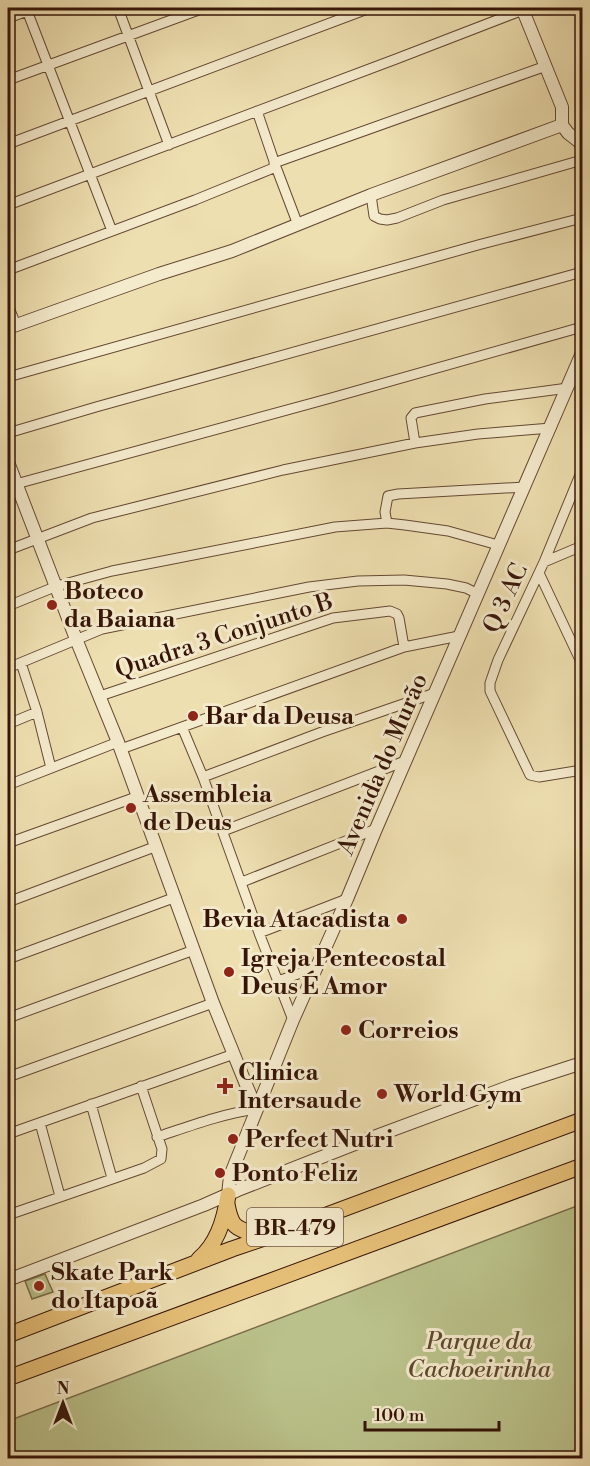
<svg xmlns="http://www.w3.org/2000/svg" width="590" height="1466" font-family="'Libre Bodoni',serif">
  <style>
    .green { fill: #bac18a; stroke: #786b49; stroke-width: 1.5 }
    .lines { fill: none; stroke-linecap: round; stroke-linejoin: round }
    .minor-casing { stroke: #644832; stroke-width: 11 }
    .tertiary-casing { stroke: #644832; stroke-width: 14 }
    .primary-casing { stroke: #361508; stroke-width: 17 }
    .minor { stroke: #f4eacc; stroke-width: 9 }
    .tertiary { stroke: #f4eacc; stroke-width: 12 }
    .primary { stroke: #e7c078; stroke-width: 15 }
    .poi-dot { fill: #8f2418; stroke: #f4eacc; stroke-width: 2 }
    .labels { text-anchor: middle; stroke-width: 6; stroke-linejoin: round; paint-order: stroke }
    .shield { fill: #f4eacc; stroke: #6f5543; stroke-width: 1.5 }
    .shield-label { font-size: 22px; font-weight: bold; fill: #361508 }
    .poi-label { font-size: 24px; font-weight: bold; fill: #361508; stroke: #f4eacc; text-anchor: start }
    .street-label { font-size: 24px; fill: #361508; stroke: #f4eacc }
    .park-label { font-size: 24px; font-style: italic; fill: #5e492f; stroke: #f4eacc }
  </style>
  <rect width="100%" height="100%" fill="#eedfb0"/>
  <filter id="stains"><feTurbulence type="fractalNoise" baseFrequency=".00333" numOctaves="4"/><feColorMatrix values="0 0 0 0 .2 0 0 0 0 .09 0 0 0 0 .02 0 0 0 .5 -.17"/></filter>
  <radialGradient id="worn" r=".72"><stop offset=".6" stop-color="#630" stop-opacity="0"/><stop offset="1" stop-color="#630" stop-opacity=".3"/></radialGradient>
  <path class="green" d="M582,1204V1458H8V1421Z
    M45,1274L53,1292L32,1299L25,1281Z"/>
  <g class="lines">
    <defs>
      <path id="minor" d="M26,8L112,231
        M118,8L169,145
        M8,18L36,8
        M8,80L204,8
        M257,111L276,167L298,225
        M8,144L370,8
        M274,163L546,66
        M371,195L374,216L380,219L387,220L397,218L443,200L582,160
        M8,205L396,59L523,10
        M8,270L195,200L276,167
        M8,305L16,325
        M8,377L478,245L582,218
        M8,433L96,407L582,272
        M415,443L411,418L415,413L485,399L568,388
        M16,484L331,398L582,327
        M8,492L19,490
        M387,523L385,512L388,496L398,494L525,487
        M582,546L544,562L498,660L490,683V691L530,775L539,777L582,770
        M8,550L92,518L283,470L415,443L478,434L551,428
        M544,562L582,470
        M539,573L582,664
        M8,606L57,586L112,571L335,527L387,523L405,525L448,531L498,545
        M21,663L37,712L51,768
        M8,668L102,629L309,587L358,581L404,580L447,584L466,588L478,594
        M100,696L333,618L390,611L397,614L399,618L404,647
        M8,724L37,712
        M182,727L203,777L259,933L293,1020
        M121,749L404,647L459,636
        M203,777L322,732L435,693
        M8,785L118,742
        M223,831L405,761
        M8,843L139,796
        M242,882L376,829
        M8,902L157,846
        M259,933L347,899
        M8,959L176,897
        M278,981L315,968
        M8,1018L194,950
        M8,1077L213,1003
        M91,1104L112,1178
        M40,1123L60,1196
        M8,1134L234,1054
        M157,1137C190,1126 222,1114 256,1109
        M8,1215L144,1168L161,1159L162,1149L141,1086"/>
      <path id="tertiary" d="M522,8L562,107V125
        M562,125L568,133L582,144
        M8,328L159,274L232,251L371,195L562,125
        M8,462L76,639L118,742L213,1003L256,1109
        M228,1195L230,1176L293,1020L347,899L376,829L582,353
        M8,1280L204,1205L238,1190L360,1142L511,1086L582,1063"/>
      <path id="primary" d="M227,1204C228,1210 230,1218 233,1223C240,1233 259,1234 270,1235
        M199,1259C218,1243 225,1218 228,1195
        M8,1335L232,1249L273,1235L582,1120
        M8,1378L582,1166"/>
    </defs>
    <use href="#minor" class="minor-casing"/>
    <use href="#tertiary" class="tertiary-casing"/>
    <use href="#primary" class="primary-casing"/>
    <use href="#minor" class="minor"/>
    <use href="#tertiary" class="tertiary"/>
    <use href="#primary" class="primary"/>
  </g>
  <g class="poi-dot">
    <circle cx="52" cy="605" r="6"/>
    <circle cx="193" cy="716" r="6"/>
    <circle cx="131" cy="808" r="6"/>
    <circle cx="402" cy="919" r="6"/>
    <circle cx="229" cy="972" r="6"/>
    <circle cx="346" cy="1030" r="6"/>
    <path d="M222 1077h6v6h6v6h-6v6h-6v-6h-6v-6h6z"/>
    <circle cx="382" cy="1094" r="6"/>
    <circle cx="233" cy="1139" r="6"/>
    <circle cx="220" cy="1173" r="6"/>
    <circle cx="39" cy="1286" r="6"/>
  </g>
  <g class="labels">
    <rect class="shield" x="247" y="1208" width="96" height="38" rx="4.5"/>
    <g class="shield-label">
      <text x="295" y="1235">BR-479</text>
    </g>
    <g class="poi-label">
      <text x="64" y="599">Boteco<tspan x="64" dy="28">da Baiana</tspan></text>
      <text x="205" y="724">Bar da Deusa</text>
      <text x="143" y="802">Assembleia<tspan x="143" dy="28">de Deus</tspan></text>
      <text x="390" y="927" text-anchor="end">Bevia Atacadista</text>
      <text x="241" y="966">Igreja Pentecostal<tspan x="241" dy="28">Deus É Amor</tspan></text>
      <text x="358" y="1038">Correios</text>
      <text x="238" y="1080">Clinica<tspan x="238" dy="28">Intersaude</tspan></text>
      <text x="394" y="1102">World Gym</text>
      <text x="245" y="1147">Perfect Nutri</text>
      <text x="232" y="1181">Ponto Feliz</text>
      <text x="51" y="1280">Skate Park<tspan x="51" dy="28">do Itapoã</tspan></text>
    </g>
    <g class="street-label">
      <text transform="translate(505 598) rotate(-65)" y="8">Q 3 AC</text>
      <text transform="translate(224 635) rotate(-18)" y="8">Quadra 3 Conjunto B</text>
      <text transform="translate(382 764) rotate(-67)" y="8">Avenida do Murão</text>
    </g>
    <g class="park-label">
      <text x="479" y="1349">Parque da<tspan x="479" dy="28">Cachoeirinha</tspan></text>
    </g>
  </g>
  <rect width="590" height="1466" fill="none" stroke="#eedfb0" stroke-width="30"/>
  <rect x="9" y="9" width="572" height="1448" fill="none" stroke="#361508" stroke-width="3"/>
  <rect x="15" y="15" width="560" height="1436" fill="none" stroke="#361508" stroke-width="1.5"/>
  <g transform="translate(63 1403)" stroke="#f4eacc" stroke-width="4.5" paint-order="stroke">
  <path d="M0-4.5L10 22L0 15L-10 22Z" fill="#361508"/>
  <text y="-9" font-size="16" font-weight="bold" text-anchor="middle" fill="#361508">N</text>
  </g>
  <path d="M365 1421v9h134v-9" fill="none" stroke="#361508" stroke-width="3"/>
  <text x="374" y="1421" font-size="18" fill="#361508" stroke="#f4eacc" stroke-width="4.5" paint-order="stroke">100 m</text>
  <rect width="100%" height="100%" filter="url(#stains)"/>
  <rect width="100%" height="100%" fill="url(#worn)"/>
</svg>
